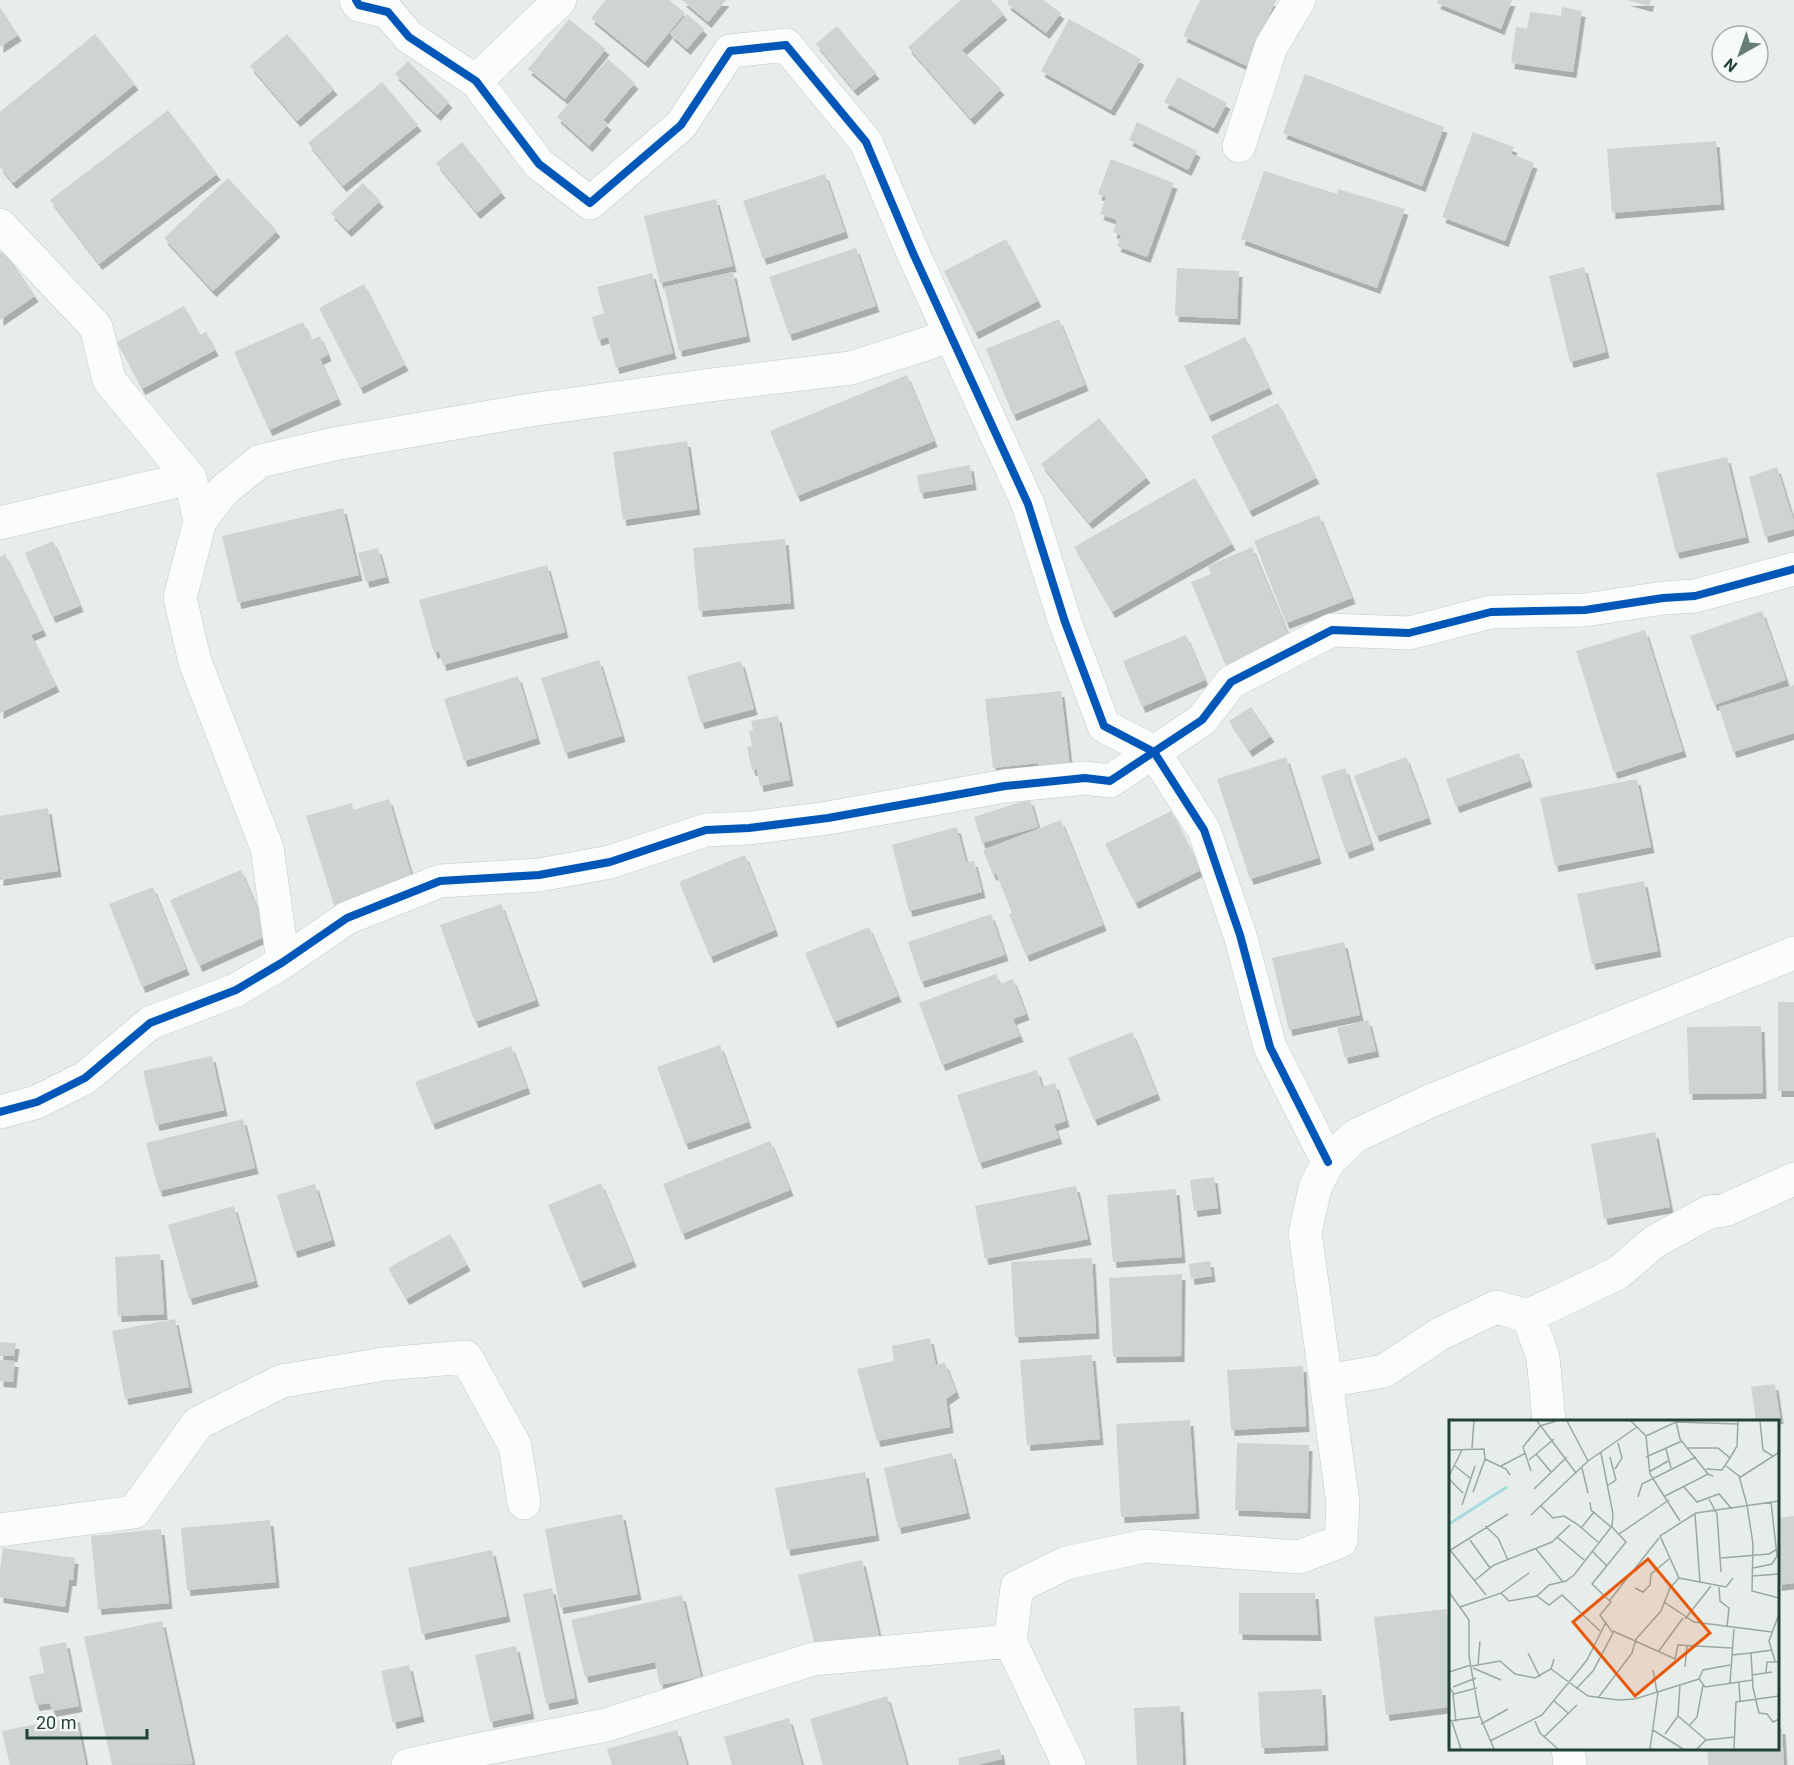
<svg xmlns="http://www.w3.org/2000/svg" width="1794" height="1765" font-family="Roboto,sans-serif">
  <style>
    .building { fill: #ced4d1; filter: url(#shadow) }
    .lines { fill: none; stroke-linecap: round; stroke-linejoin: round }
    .minor-casing { stroke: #c4cac7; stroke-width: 34 }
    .minor { stroke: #fbfcfc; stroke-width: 33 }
    .cycleway-casing { stroke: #f6fbf8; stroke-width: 11 }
    .cycleway { stroke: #0057b8; stroke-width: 8 }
    .inset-river { fill: none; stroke: #a6dbdd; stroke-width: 3 }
    .inset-road { fill: none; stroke: #98a9a2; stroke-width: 1.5 }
    .view { fill: #e8590c; fill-opacity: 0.15; stroke: #e8590c; stroke-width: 3 }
    .inset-edge { fill: none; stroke: #224236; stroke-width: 3 }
  </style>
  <defs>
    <filter id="shadow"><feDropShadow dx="3.5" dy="6" stdDeviation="0" flood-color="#0004"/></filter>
  </defs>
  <rect width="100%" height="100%" fill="#e7edea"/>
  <path class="building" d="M606,0H669L685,13L645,62L591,18Z
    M682,0H726L708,22Z
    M961,0H991L1004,14L962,50L1001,89L971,119L908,47Z
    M1009,0H1043L1061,13L1046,33L1007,4Z
    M1200,0H1276L1247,66L1183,36Z
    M1438,0H1512L1501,29L1437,3Z
    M1627,0H1651L1649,6Z
    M0,7L18,35L0,47Z
    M1562,7L1582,11L1573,72L1511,63L1516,27L1527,29L1530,12L1561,16Z
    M687,14L704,29L687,49L670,34Z
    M569,19L606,49L565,99L528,69Z
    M1069,19L1141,59L1111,110L1041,71Z
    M837,26L876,73L854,90L816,44Z
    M95,34L135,84L13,183L0,167V112Z
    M287,34L334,89L297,121L250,66Z
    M608,59L635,83L603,120L608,124L589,146L557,117Z
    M408,61L449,102L437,115L395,74Z
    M1305,74L1444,127L1422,186L1283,133Z
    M1178,77L1227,103L1214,128L1164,102Z
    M382,82L418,125L343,186L308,143Z
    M168,110L217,174L99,264L50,200Z
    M1137,122L1197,151L1188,170L1129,140Z
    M1473,132L1514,147L1511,154L1534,163L1505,241L1442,217Z
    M1716,141L1721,204L1612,213L1607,149Z
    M462,142L502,192L477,213L436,163Z
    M1111,159L1174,183L1147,257L1117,246L1121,235L1113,232L1117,220L1100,214L1106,197L1098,194Z
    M1264,171L1337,194L1338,189L1405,209L1377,288L1241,239Z
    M825,174L845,232L763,259L743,201Z
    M228,178L277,231L213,291L164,238Z
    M363,183L380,201L348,231L331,213Z
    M716,199L733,266L660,283L644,216Z
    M1006,239L1038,301L975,333L944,271Z
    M856,248L876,306L789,335L769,277Z
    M4,250L35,296L0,320V253Z
    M1584,267L1606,352L1570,362L1549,276Z
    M1177,268L1239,271L1237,319L1175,316Z
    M733,272L747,336L679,351L664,287Z
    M652,273L673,353L616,368L608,337L598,340L592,317L604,313L597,287Z
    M364,284L405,365L360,388L319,308Z
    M184,306L200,335L206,332L215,350L142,389L117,342Z
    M1059,319L1085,385L1013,415L986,349Z
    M303,322L311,340L320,336L328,355L320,359L338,399L269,430L234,352Z
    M1245,337L1269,388L1208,416L1184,366Z
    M907,375L934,441L797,496L770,431Z
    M1278,403L1316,478L1249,511L1211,436Z
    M1099,418L1147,477L1089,523L1041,464Z
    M687,441L697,509L623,520L613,452Z
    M1727,457L1746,537L1676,553L1656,473Z
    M970,465L973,484L920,493L917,475Z
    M1777,467L1794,522V529L1765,537L1749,477Z
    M1195,478L1232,544L1112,612L1074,547Z
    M343,508L359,575L238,603L222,536Z
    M1319,515L1352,598L1286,623L1254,541Z
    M785,539L791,603L699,611L693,548Z
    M53,541L80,606L52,617L25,553Z
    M1252,547L1290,639L1226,666L1191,582L1211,574L1208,566Z
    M378,548L386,577L366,582L358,553Z
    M5,554L43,630L31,635L56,686L0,713V557Z
    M547,565L565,632L443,665L439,651L434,653L419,600Z
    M1762,611L1786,680L1714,705L1690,636Z
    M1645,630L1683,751L1614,773L1576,651Z
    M1186,635L1205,680L1142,707L1123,661Z
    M599,660L622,736L565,753L541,678Z
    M741,661L754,709L701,723L687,676Z
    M518,676L537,738L464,761L444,699Z
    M1794,685V733L1733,752L1719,707Z
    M1061,691L1070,767L1039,771L1038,763L993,768L985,699Z
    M1251,707L1271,736L1249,751L1229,721Z
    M778,716L790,780L760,786L757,769L752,770L747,747L752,746L749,731L753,730L751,721Z
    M1519,753L1529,781L1456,807L1446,779Z
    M1286,757L1318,858L1250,879L1217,779Z
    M1406,757L1428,818L1376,836L1354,776Z
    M1345,768L1371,844L1346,853L1321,776Z
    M1637,779L1651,847L1555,866L1540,798Z
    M389,799L414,884L335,908L306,816L352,803L353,810Z
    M1030,799L1038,827L982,843L974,817Z
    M48,808L58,871L0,880V816Z
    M1171,811L1201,870L1135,903L1105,844Z
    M1061,820L1103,925L1026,956L1009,914L1012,913L996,873L993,875L983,850Z
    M957,827L966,862L974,861L982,892L909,911L892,845Z
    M745,855L775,930L710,957L679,882Z
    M241,870L268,935L199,966L170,900Z
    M1644,881L1658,951L1592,964L1577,894Z
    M153,887L186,969L142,987L109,904Z
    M501,904L536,1000L475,1022L440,925Z
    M991,914L1005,955L921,982L908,942Z
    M869,927L898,996L834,1022L805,953Z
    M1344,942L1360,1015L1289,1030L1272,958Z
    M996,974L1000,984L1013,979L1026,1014L1013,1019L1020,1036L942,1065L919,1003Z
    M1778,1002H1794V1091H1778Z
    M1368,1020L1376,1051L1345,1058L1337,1028Z
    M1761,1026L1763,1093L1689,1094L1687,1027Z
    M1132,1032L1157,1094L1094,1120L1068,1058Z
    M720,1045L748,1122L685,1144L657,1067Z
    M511,1046L527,1088L432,1124L415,1082Z
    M212,1056L224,1110L156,1125L143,1071Z
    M1037,1070L1042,1087L1055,1083L1066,1121L1054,1125L1059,1138L979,1163L957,1095Z
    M243,1119L255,1168L159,1191L146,1143Z
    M1655,1132L1670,1207L1604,1219L1591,1144Z
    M770,1141L790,1190L682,1234L663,1184Z
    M1214,1177L1218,1208L1194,1211L1190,1180Z
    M601,1183L633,1261L580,1282L548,1205Z
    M315,1184L332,1240L294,1252L277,1195Z
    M1076,1186L1088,1239L985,1259L975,1206Z
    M1176,1189L1182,1257L1113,1262L1107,1195Z
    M234,1206L255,1281L189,1299L168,1225Z
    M450,1234L467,1265L406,1299L388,1268Z
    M160,1254L164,1314L118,1316L115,1257Z
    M1092,1258L1096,1333L1015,1337L1011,1262Z
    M1210,1261L1212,1276L1191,1279L1189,1264Z
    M1182,1274L1181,1356L1113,1357L1109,1278Z
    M175,1319L189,1387L125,1399L112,1331Z
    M930,1338L936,1365L945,1363L956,1392L946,1399L950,1427L877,1441L857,1369L894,1361L892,1346Z
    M0,1342L16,1343L14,1356H0Z
    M1092,1355L1100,1439L1027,1445L1020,1360Z
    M0,1360L15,1361L13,1382L0,1381Z
    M1303,1366L1306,1426L1231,1430L1227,1370Z
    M1775,1384L1780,1418L1756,1421L1751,1387Z
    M1190,1420L1196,1513L1121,1517L1116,1424Z
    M1237,1443L1309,1445L1307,1513L1235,1510Z
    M952,1453L967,1513L898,1528L884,1468Z
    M865,1472L876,1535L787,1550L775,1488Z
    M622,1514L638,1594L560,1608L545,1529Z
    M1794,1516V1583L1778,1585V1518Z
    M270,1520L276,1582L187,1590L181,1528Z
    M161,1529L169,1603L98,1609L91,1536Z
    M3,1548L75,1558L73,1580H69L65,1607L0,1597V1570Z
    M492,1550L507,1616L422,1634L408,1568Z
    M862,1560L880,1640L817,1654L798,1575Z
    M552,1588L575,1698L546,1704L523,1594Z
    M1239,1593H1315L1318,1635L1239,1634Z
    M682,1595L701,1677L660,1685L655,1662L585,1677L571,1620Z
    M1447,1609L1450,1638V1707L1386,1715L1374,1617Z
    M162,1621L193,1764L112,1765L84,1637Z
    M66,1642L79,1706L52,1711L50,1703L36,1705L29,1676L44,1673L39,1647Z
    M516,1646L531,1713L490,1722L475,1655Z
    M409,1665L421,1716L393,1723L381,1671Z
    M1322,1689L1325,1745L1261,1748L1258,1692Z
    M887,1696L907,1765H823L810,1719Z
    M1180,1706L1183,1765H1137L1134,1708Z
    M76,1716L86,1765H10L2,1731Z
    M789,1718L802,1765H732L724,1737Z
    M1778,1728H1782L1784,1765H1708L1707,1748H1778Z
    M677,1730L687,1765H612L607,1749Z
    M1000,1749L1002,1759L977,1765H959L958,1758Z"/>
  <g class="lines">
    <defs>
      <path id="minor" d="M356,0L359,5L388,12L409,37L476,81L539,164L590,203L681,125L730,51L786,45L866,142L913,253L1028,504L1065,622L1104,726L1154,752L1204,830L1240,935L1270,1047L1328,1162
        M476,81L560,0
        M1239,146L1271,47L1299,0
        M0,225L96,327L109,380L190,478L200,521
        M0,523L190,478
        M283,962L267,848L195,662L180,598L200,521L223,491L260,461L334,444L530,410L711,385L851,368L950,336
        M0,1112L37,1102L85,1078L150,1023L236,990L283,962L347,918L440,881L539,875L610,862L706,830L749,828L828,818L1005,786L1085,778L1110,781L1202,720L1231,682L1332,630L1409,633L1491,612L1585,610L1663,598L1695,596L1794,569
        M1528,1316L1543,1357L1549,1422
        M1327,1381L1384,1371L1440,1334L1496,1307L1528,1316L1618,1273L1654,1242L1709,1212L1725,1210L1794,1179
        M0,1530L134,1512L198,1423L282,1381L384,1364L466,1357L515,1446L524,1503
        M1568,1748L1570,1765
        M408,1765L472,1751L606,1725L813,1659L1010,1641
        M1069,1765L1010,1641L1017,1587L1066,1563L1145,1546L1299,1557L1341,1541L1343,1502L1305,1233L1315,1188L1328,1162L1355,1136L1430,1101L1794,953"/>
    </defs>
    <use href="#minor" class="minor-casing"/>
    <use href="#minor" class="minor"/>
    <defs>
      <path id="cycleway" d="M356,0L359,5L388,12L409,37L476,81L539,164L590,203L681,125L730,51L786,45L866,142L913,253L1028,504L1065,622L1104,726L1154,752L1204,830L1240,935L1270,1047L1328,1162
        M0,1112L37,1102L85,1078L150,1023L236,990L283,962L347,918L440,881L539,875L610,862L706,830L749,828L828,818L1005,786L1085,778L1110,781L1202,720L1231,682L1332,630L1409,633L1491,612L1585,610L1663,598L1695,596L1794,569"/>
    </defs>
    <use href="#cycleway" class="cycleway-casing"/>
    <use href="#cycleway" class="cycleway"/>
  </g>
  <g transform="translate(1449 1420)">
    <rect width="330" height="330" fill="#e7edea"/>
    <path class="inset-river" d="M0,104L58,67"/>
    <path class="inset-road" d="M88,1L127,53M118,1L139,41M182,1L197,16M311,1L314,30L324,36M227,2L231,19L259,54M23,28L25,1M239,28H269L281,38L273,50L257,49M217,29L222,48M0,30L35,29L36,39L57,49L61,55M87,34L102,52M197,37L233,21M281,38L288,26L289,1M80,40L105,19M6,46L21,58M52,46L77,33M277,46L290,56L298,85L304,124L303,171L330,178M133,48L139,73M166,49L173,38L169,23M82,51L74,27L91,6L107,1M200,52L219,41M0,56L13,30M290,58L329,33L330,24M0,59L14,73M158,66L167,60L161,37M235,67L248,82L270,74L283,89M85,69L118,37M24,72L36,39M216,76L259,54L264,56M189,77L193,64L247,37M260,79L268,94L272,152M141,82L142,90L162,107M13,85L26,46M92,86L104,98L115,96L128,104L149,122M246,94L251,162M82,95L139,41L188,7M231,101L201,54L197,16L227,2L289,4M36,106L49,118L59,140M132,108L145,92M170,114L220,80M108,117L135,140M21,120L41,148M87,129L114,162M1,130L37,175M0,131L59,94M143,131L158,146M272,138L320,134L328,129M304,148L323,144L328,136L322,82M303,156L330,154M284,158L277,167L230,158L211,116L247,93L330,81M25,161L45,145L103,122L121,105M270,167L271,181L280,188L278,207M186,168L194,172L201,165L202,154L220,139M0,172L20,200V236L30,294L45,329M52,173L80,153M161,180L210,118M215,182L245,202L323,212M11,187L52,173L60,181L88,176M236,199L262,166M151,211L113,175L100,185L88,176L100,165L117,161L125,155L163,106L164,94L152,33M164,211L226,239L229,225L283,228M323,230L302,233L304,268L310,293L318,294L324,302L330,299M209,232L234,198M79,233L91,257M283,235L302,233M326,241L320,221L330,194M29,245L31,221M23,246L51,241L66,254L86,258L102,249L105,239M236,247L238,226M24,248L52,260M102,249L139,276L169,280L186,279L250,259M204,250L208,272M0,252L22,245M317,253L318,242H330M303,255L323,252M250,259L256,267L304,260M250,259L254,250L281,245M281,263L285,209M290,263L291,281M0,267L5,274L28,268M4,267L27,258M127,269L144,251L164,213L151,195L162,182L143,164L177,122L163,107M4,274L7,302M149,278L183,233L187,219L212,191L221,168L230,158M104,280L119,293M229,296L257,320M0,301L30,297M86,301L91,313L109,329M3,302L12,329M32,304L59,289M240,306L248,297L254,265M204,310L234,329M216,314L229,296L231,264M95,317L128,285M41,321L93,295L138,240L157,202M201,329L209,272M248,329L257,320L286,317M285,329L287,282L330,276"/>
    <path class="view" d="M199,139L261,213L186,276L124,202Z"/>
    <rect width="330" height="330" class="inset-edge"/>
  </g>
  <g transform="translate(1740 54) rotate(220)"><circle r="28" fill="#f6fbf8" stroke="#a1b1aa" stroke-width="1.5"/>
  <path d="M0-4.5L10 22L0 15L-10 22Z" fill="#677e75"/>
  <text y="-9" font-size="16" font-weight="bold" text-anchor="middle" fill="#224236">N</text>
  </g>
  <path d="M27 1729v9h120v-9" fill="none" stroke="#224236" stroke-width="3"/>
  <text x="36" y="1729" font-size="18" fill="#224236" stroke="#f6fbf8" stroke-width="4.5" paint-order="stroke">20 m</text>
</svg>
